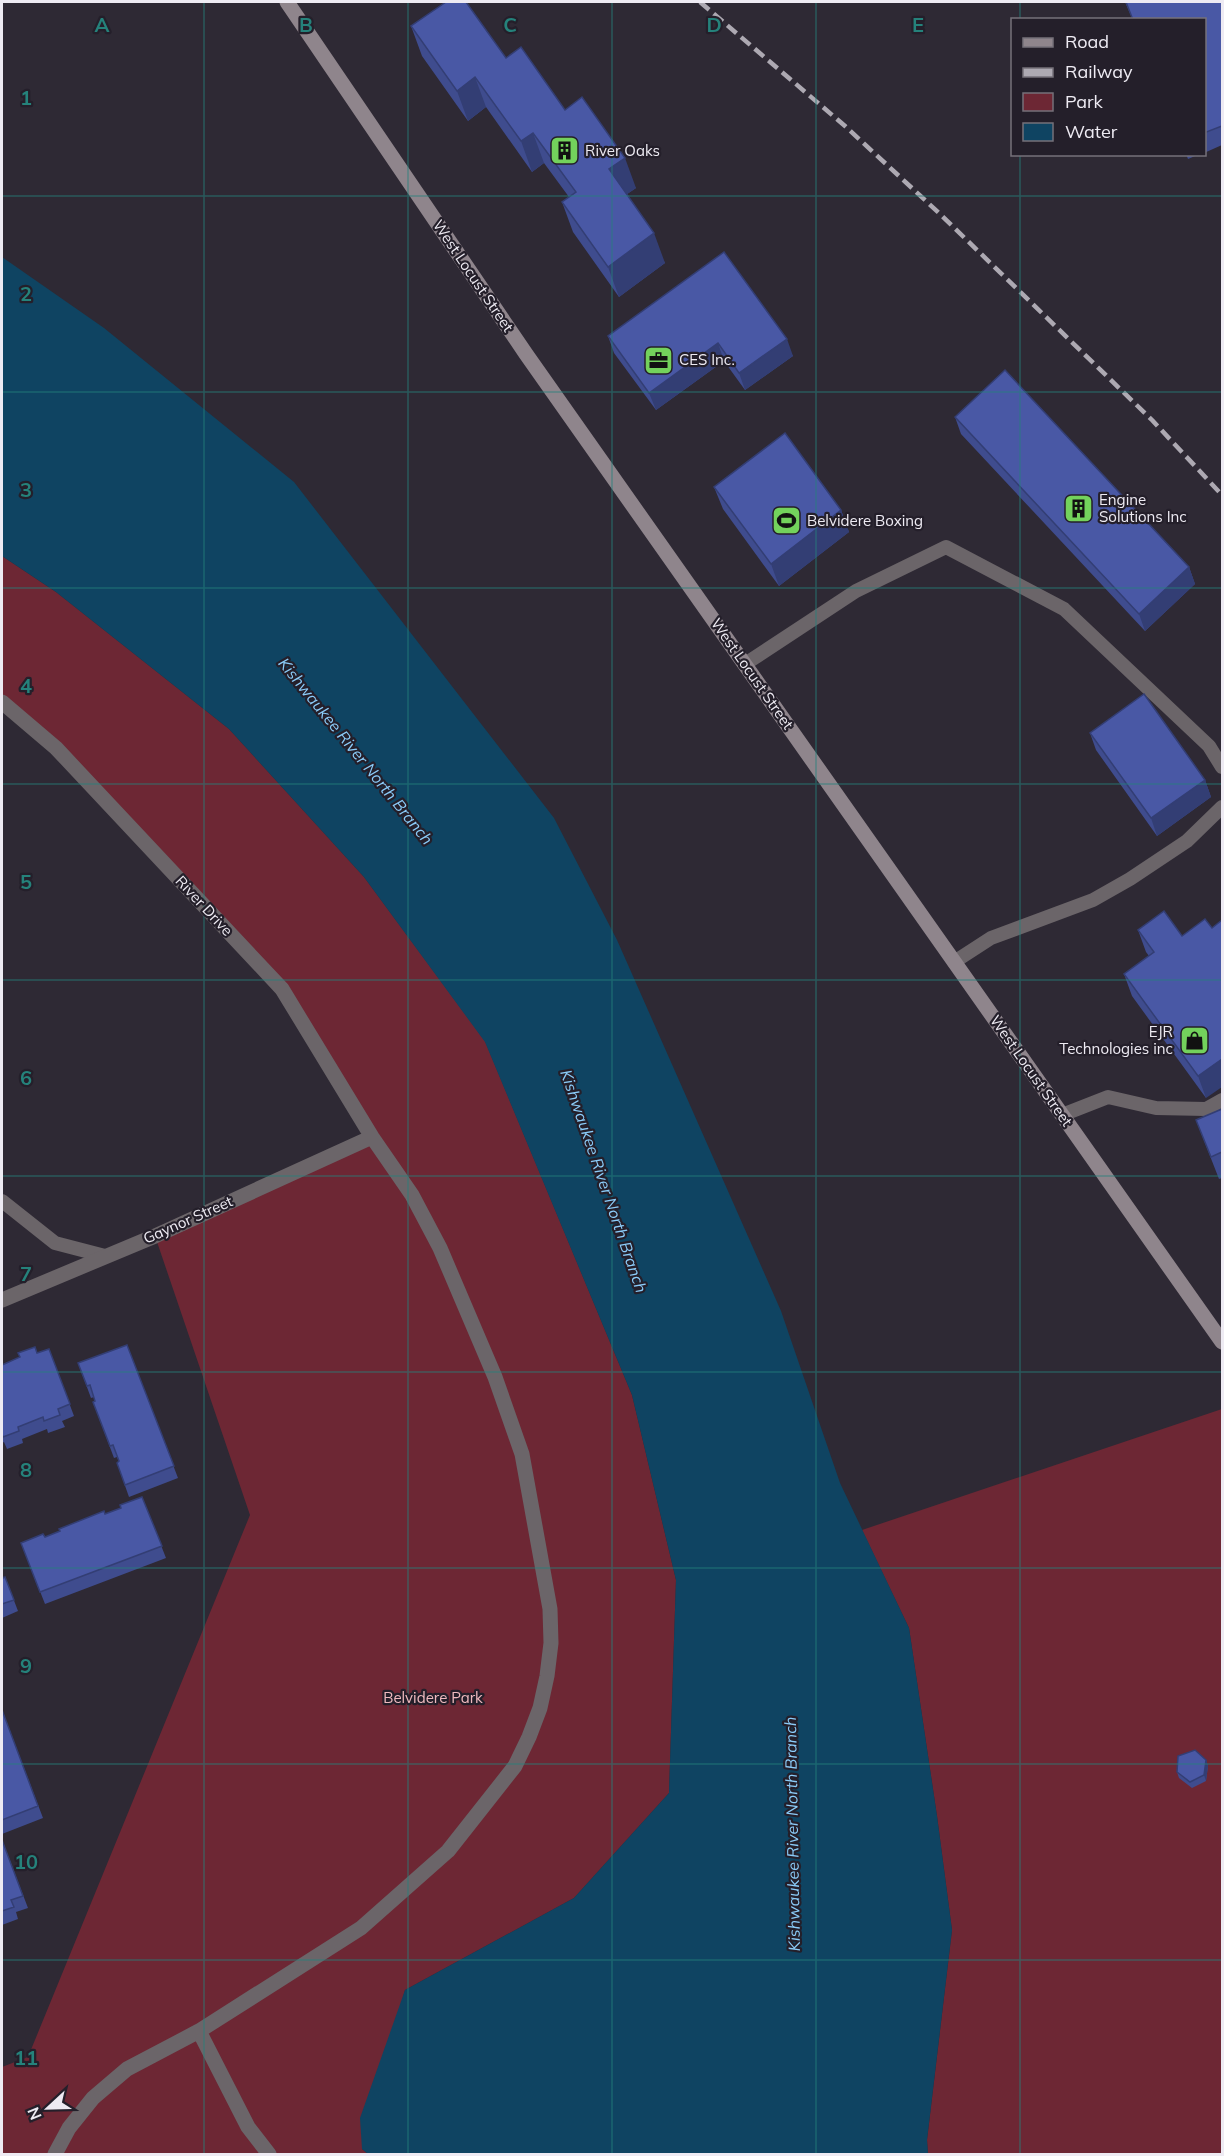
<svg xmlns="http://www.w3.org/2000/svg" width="1224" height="2156" font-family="Mulish,sans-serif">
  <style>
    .green { fill: #6d2734 }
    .water { fill: #0f4462 }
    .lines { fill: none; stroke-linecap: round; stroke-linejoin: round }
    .lane { stroke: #6b6569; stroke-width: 14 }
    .street { stroke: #6b6569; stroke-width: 15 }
    .secondary { stroke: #8f858c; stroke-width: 15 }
    .rail { stroke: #ada9b2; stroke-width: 4.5; stroke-dasharray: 12 6; stroke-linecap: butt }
    .wall { fill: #3f4c8e }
    .shaded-wall { fill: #333e74 }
    .building { fill: #4958a5; stroke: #333e74; stroke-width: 1.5 }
    .grid { fill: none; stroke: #25827b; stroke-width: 1.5; stroke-opacity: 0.55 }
    .labels { text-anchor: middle; stroke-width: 4.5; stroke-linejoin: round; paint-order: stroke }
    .poi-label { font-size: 15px; fill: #eeebf3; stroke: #241f2a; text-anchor: start }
    .street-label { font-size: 15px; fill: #eeebf3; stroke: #241f2a }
    .park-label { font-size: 15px; fill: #efbabf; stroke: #241f2a }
    .water-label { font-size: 16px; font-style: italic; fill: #8bccf9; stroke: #241f2a }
    .grid-label { font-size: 20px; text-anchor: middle; font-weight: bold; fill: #25827b; stroke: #241f2a; stroke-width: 4.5; stroke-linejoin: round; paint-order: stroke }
  </style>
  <rect width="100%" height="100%" fill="#2e2934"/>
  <path class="green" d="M2,556L56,592L229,729L364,877L485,1041L632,1395L676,1580L669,1793L574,1898L405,1990L362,2149L368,2154H2V2067L28,2057L250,1515L155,1236L372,1137L282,989L2,702Z
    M1222,1409V2154H928L927,2140L952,1930L937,1816L909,1628L862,1530Z"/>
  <path class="water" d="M2,257L104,328L294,482L554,818L617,940L781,1311L840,1483L909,1628L937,1816L952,1930L927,2140L928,2154H368L362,2149L360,2118L405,1990L574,1898L669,1793L676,1580L632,1395L485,1042L364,877L229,729L56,592L2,556Z"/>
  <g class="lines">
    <path class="lane" d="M745,664L856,591L946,547L1064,609L1209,746L1222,767
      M954,962L991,938L1093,900L1130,879L1187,841L1222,807
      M1062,1115L1108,1097L1156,1108L1206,1109L1222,1100
      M2,1201L55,1243L105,1256"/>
    <path class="street" d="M2,702L56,748L282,989L372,1137L412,1195L440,1248L495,1377L522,1454L550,1609L551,1643L547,1676L540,1708L529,1737L515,1766L448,1851L361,1928L199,2031L127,2069L93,2098L69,2128L55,2154
      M2,1300L155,1236L372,1137
      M199,2031L248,2127L269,2154"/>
    <path class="secondary" d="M287,2L526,354L1222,1342"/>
    <path class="rail" d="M700,2L845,126L940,214L1152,420L1222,495"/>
  </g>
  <path class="wall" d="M1125,2H1222V145L1204,153V20H1133Z
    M411,26L506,58L565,110L636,188L627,194L665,263L619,297L573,232L562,202L569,197L544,163L532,172L486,107L468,121L422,56Z
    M1186,154H1200L1188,159Z
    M724,252L793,356L745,390L724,361L656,410L614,353L608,336Z
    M955,417L1189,567L1195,584L1145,631L961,434Z
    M714,487L841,510L849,532L779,586L723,509Z
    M1090,733L1205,780L1211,797L1157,836L1096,750Z
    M1212,928L1206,1098L1132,996L1124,974L1149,956L1146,952L1138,930L1182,936Z
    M1222,1109V1178L1219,1179L1196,1120Z
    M127,1345L178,1478L129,1497L117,1463L119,1462L117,1457L114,1458L93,1402L95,1401L94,1397L91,1398L78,1363Z
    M49,1349L74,1416L62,1421L65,1427L48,1433L47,1429L22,1439L23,1443L7,1449L4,1442L2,1443V1365Z
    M142,1497L166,1558L45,1604L21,1543L45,1537L121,1508Z
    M2,1575L3,1578L5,1577L18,1611L2,1618Z
    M2,1710L43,1818L2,1834Z
    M1206,1760L1208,1766L1206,1781L1192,1788L1179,1778L1177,1772Z
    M2,1840L28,1908L16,1912L18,1919L2,1925Z"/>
  <path class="shaded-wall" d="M475,77L486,107L468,121L457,91Z
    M533,133L544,163L532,172L521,141Z
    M625,158L636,188L620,199L609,169Z
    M654,233L665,263L619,297L608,267Z
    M787,339L793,356L745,390L739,373Z
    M718,343L724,361L656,410L649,393Z
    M841,510L849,532L779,586L771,564Z
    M1189,567L1195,584L1145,631L1139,614Z
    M1205,780L1211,797L1157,836L1151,818Z
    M1222,1059V1087L1206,1098L1198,1076Z
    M1206,1760L1208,1766L1206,1781L1204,1775Z"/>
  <path class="building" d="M446,2H466L506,58L521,47L565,110L582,97L625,158L609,169L654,233L608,267L562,202L576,192L533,133L521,141L475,77L457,91L411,26Z
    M1126,2H1222V126L1204,133V20H1133Z
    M724,252L787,339L739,373L718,343L649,393L608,336Z
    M1005,370L1189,567L1139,614L955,417Z
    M785,433L841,510L771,564L714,487Z
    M1144,694L1205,780L1151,818L1090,733Z
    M1164,911L1182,936L1205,919L1212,928L1222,920V1059L1198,1076L1124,974L1154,952L1138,930Z
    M1222,1109V1152L1211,1157L1196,1120Z
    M127,1345L174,1466L125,1485L117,1463L119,1461L113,1445L110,1446L93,1402L95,1401L90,1385L87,1386L78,1363Z
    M35,1347L37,1353L49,1349L70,1404L58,1409L60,1415L44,1421L43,1417L18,1427L19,1431L3,1437L2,1434V1365L20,1357L18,1353Z
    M142,1497L162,1546L40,1592L21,1543L43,1534L45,1537L60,1531L59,1529L104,1511L105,1514L121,1508L120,1505Z
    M2,1575L3,1578L5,1577L14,1600L2,1604Z
    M2,1710L38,1806L2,1820Z
    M1195,1750L1206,1760L1204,1775L1190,1782L1177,1772L1178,1756Z
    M2,1840L23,1896L11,1900L14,1907L2,1911Z"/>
  <path class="grid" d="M204,2V2154M408,2V2154M612,2V2154M816,2V2154M1020,2V20M1020,154V2154M2,196H1222M2,392H1222M2,588H1222M2,784H1222M2,980H1222M2,1176H1222M2,1372H1222M2,1568H1222M2,1764H1222M2,1960H1222"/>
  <defs>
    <symbol id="building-square" viewBox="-11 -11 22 22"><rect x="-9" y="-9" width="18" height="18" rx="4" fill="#73d25c" stroke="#241f2a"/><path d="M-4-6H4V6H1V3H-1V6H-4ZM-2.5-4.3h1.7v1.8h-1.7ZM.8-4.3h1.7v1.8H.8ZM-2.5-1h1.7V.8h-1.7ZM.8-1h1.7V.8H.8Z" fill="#111"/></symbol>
    <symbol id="office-square" viewBox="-11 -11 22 22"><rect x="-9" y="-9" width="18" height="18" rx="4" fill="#73d25c" stroke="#241f2a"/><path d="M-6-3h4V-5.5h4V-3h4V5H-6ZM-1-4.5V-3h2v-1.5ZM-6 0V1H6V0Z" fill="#111"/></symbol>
    <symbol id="stadium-square" viewBox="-11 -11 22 22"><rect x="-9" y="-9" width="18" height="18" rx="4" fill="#73d25c" stroke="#241f2a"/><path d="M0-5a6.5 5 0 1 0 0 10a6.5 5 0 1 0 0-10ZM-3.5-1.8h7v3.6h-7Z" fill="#111"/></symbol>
    <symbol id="shop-square" viewBox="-11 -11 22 22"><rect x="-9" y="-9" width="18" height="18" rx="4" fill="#73d25c" stroke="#241f2a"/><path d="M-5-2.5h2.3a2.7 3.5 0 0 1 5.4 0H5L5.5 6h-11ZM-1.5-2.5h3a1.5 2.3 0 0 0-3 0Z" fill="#111"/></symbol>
  </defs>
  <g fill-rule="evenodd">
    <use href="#building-square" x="548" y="134" width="33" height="33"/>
    <use href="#office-square" x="642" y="344" width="33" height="33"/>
    <use href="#building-square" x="1062" y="492" width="33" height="33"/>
    <use href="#stadium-square" x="770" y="504" width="33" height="33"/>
    <use href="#shop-square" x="1178" y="1024" width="33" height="33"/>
  </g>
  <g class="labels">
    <g class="poi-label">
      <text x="585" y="156">River Oaks</text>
      <text x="679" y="365">CES Inc.</text>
      <text x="1099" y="505">Engine<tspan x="1099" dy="17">Solutions Inc</tspan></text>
      <text x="807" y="526">Belvidere Boxing</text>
      <text x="1173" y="1037" text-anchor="end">EJR<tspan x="1173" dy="17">Technologies inc</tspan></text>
    </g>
    <g class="street-label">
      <text transform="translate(473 276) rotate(56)" y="5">West Locust Street</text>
      <text transform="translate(752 674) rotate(55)" y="5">West Locust Street</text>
      <text transform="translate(204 906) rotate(47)" y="5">River Drive</text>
      <text transform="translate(1031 1071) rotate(55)" y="5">West Locust Street</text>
      <text transform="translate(188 1220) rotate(-24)" y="5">Gaynor Street</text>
    </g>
    <g class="park-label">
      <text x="433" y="1703">Belvidere Park</text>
    </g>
    <g class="water-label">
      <text transform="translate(356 751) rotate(51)" y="6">Kishwaukee River North Branch</text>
      <text transform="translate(604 1181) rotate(71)" y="6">Kishwaukee River North Branch</text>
      <text transform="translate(792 1834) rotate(-91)" y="6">Kishwaukee River North Branch</text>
    </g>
  </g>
  <g class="grid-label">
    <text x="102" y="32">A</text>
    <text x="306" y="32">B</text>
    <text x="510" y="32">C</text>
    <text x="714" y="32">D</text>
    <text x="918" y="32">E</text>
    <text x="26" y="105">1</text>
    <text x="26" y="301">2</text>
    <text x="26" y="497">3</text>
    <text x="26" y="693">4</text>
    <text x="26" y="889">5</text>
    <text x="26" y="1085">6</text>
    <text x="26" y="1281">7</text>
    <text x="26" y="1477">8</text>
    <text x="26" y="1673">9</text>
    <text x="26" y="1869">10</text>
    <text x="26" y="2065">11</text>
  </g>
  <rect width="1224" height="2156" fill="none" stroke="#eeebf3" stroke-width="6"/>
  <rect x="1011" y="18" width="195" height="138" fill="#241f2a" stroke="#75717a" stroke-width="1.5"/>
  <rect x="1023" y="38" width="30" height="9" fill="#8f858c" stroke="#75717a" stroke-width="1.5"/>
  <text x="1065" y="48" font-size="18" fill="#eeebf3">Road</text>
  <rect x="1023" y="68" width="30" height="9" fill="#ada9b2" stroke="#75717a" stroke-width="1.5"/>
  <text x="1065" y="78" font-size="18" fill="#eeebf3">Railway</text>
  <rect x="1023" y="93" width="30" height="18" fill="#6d2734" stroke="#75717a" stroke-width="1.5"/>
  <text x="1065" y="108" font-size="18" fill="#eeebf3">Park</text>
  <rect x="1023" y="123" width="30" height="18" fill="#0f4462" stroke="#75717a" stroke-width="1.5"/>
  <text x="1065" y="138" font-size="18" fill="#eeebf3">Water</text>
  <g transform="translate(48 2108) rotate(248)" stroke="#241f2a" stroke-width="4.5" paint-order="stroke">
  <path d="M0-4.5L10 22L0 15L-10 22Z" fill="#eeebf3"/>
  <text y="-9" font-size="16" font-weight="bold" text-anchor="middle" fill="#eeebf3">N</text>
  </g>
</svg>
